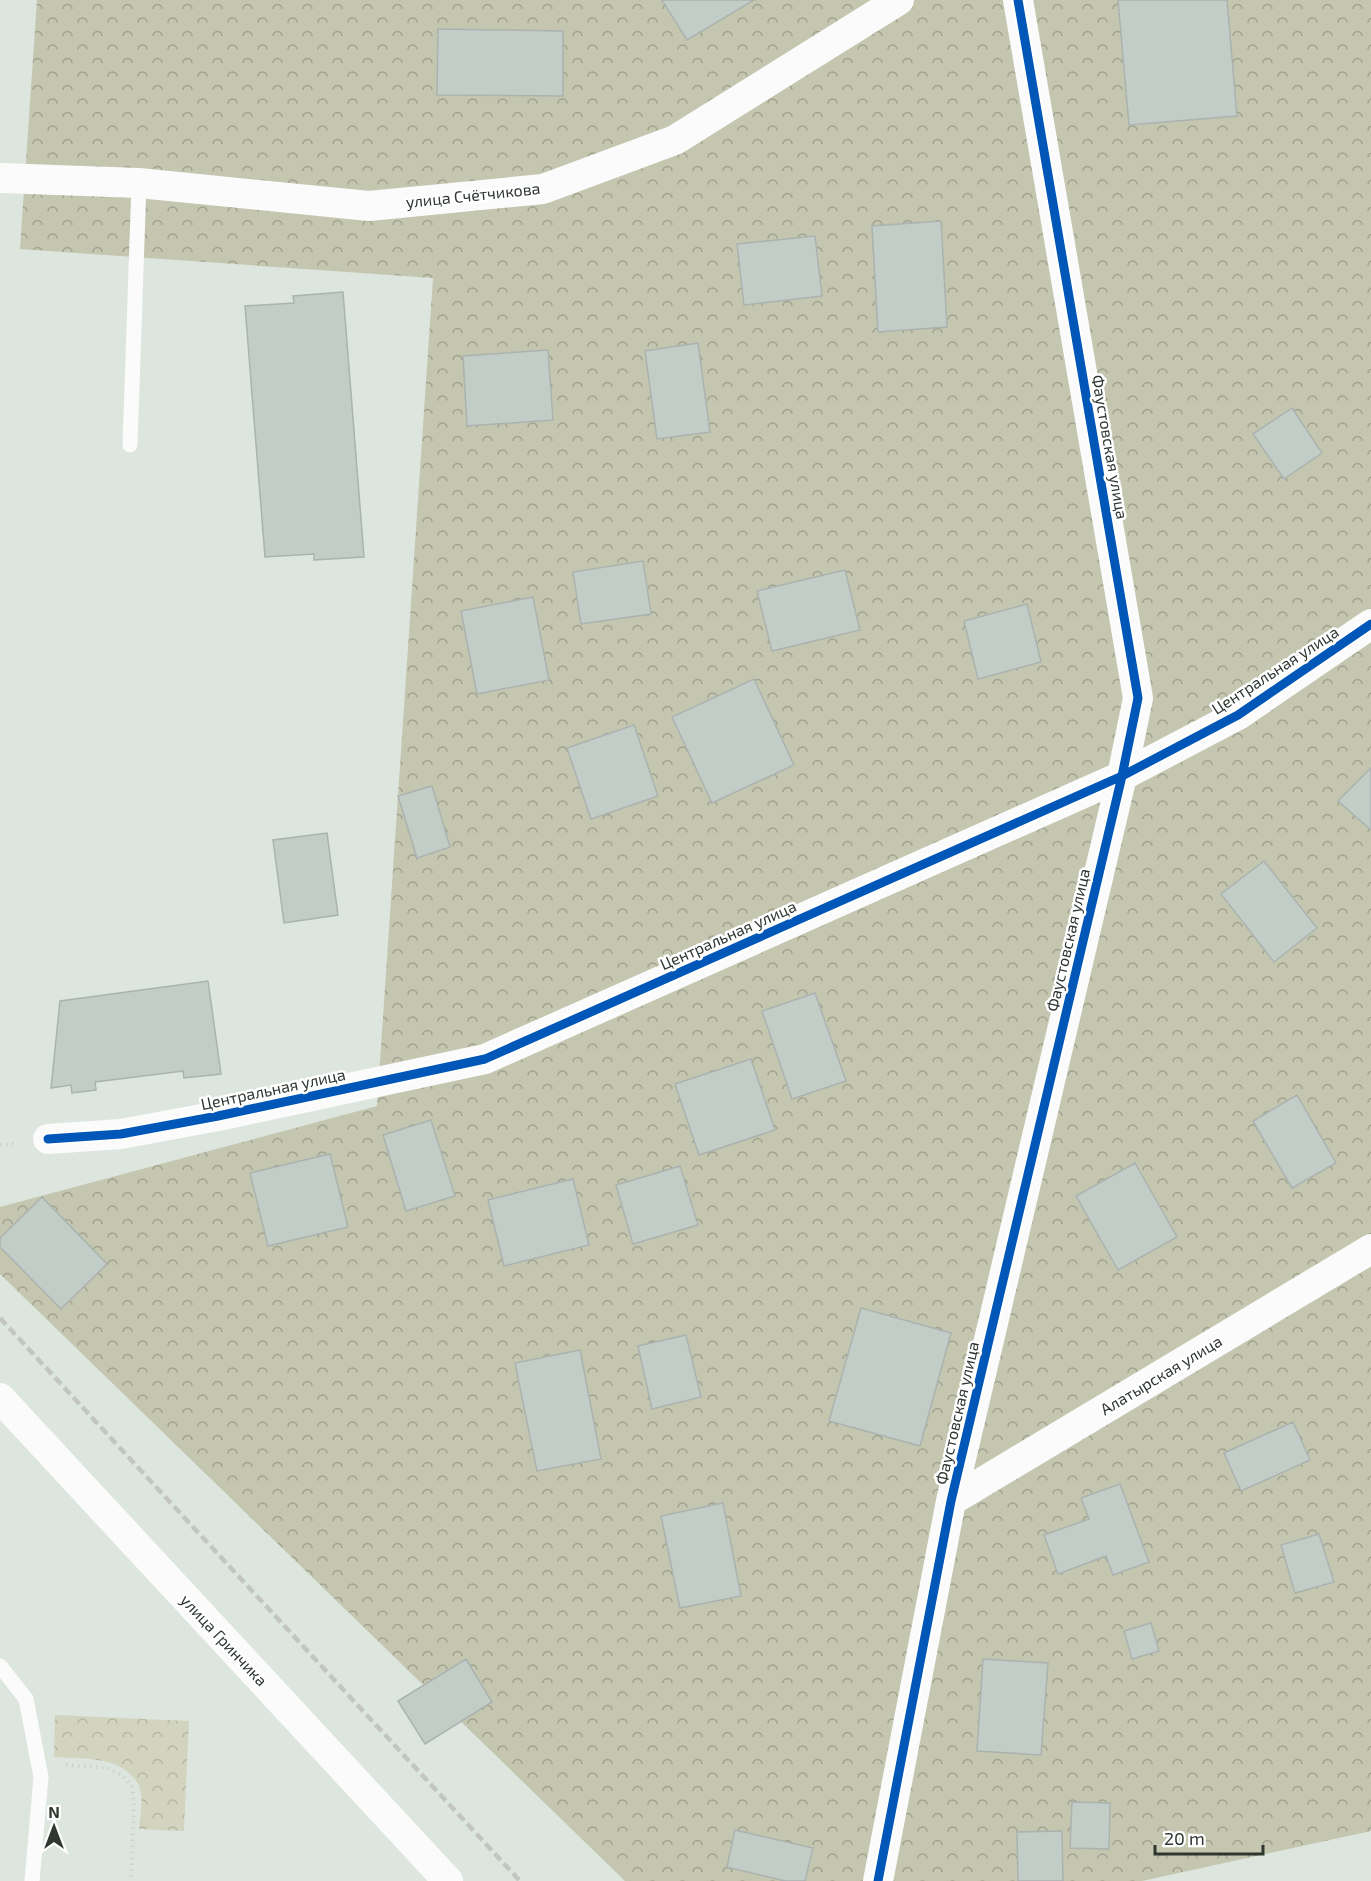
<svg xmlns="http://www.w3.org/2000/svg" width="1371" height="1881" font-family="'Exo 2',sans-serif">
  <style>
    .forest { fill: url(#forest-crowns) }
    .park { fill: url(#park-crowns) }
    .building { fill: #c3cdc8; stroke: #aab3af; stroke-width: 1.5 }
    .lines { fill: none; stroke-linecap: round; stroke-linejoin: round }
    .path { stroke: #cfd2d0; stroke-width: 4; stroke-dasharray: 1.5 4.5; stroke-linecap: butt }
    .service { stroke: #fafbfa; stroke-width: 15 }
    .minor { stroke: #fafbfa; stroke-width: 30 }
    .rail { stroke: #c2c5c3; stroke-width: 4.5; stroke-dasharray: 9 4.5; stroke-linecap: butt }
    .cycleway-casing { stroke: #fff; stroke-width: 13 }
    .cycleway { stroke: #0057b8; stroke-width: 9 }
    .labels { text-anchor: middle; stroke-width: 5; stroke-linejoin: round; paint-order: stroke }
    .street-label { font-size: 16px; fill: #2f3731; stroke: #fff }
  </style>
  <defs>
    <pattern id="forest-crowns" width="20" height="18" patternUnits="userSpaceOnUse" patternTransform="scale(1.5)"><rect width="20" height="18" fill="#c4c6af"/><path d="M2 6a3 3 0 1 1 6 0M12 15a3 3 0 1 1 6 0" fill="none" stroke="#a0a28f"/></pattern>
    <pattern id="park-crowns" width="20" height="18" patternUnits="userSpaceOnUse" patternTransform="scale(1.5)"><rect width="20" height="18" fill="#d2d4bf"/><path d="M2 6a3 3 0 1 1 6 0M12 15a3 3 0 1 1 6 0" fill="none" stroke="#b5b7a5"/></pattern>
  </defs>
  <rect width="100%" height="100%" fill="#dce6de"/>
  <path class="forest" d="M37,0H1371V1831L1142,1881H625L0,1274V1207L377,1106L433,278L20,249Z"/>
  <path class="park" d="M55,1715L189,1721L184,1831L139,1829C140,1815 145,1793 137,1782C120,1755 80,1759 54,1757Z"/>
  <path class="building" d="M662,0H754L687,40Z
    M1118,0H1227L1237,116L1129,125Z
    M438,29L563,31V96L437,95Z
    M941,221L947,327L878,332L872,226Z
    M815,236L822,296L744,305L737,244Z
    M343,292L364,557L314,560V554L265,557L245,306L294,303L293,296Z
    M698,343L710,432L657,439L645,351Z
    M548,350L553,420L467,426L463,356Z
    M1292,408L1322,453L1284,479L1253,434Z
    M643,561L651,614L581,624L573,572Z
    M845,570L860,630L772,651L757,591Z
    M533,597L549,680L477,694L461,611Z
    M1027,604L1041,662L978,679L964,621Z
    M754,679L794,765L712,803L672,717Z
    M634,725L658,796L591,819L567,748Z
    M1371,768V830L1338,801Z
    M432,786L450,847L417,858L398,796Z
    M327,833L338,915L284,923L273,840Z
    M1264,861L1317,928L1274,962L1221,894Z
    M208,981L221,1074L184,1078L183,1071L95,1082L96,1090L72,1093L71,1085L51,1088L60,1001Z
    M815,993L846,1081L792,1099L762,1011Z
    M751,1059L775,1130L699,1155L675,1084Z
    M1297,1095L1336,1163L1292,1188L1253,1121Z
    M431,1120L455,1196L406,1211L383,1135Z
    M330,1154L348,1227L268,1246L250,1173Z
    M1135,1163L1177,1237L1118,1270L1076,1196Z
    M680,1166L698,1225L633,1244L616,1185Z
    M573,1179L589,1245L504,1266L488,1200Z
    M42,1197L107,1264L61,1309L0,1247V1238Z
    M861,1308L951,1333L920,1446L829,1421Z
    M686,1335L701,1397L652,1409L638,1346Z
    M580,1350L601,1459L537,1471L515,1363Z
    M1293,1422L1310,1460L1241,1491L1224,1453Z
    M1120,1484L1149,1562L1113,1575L1106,1556L1058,1574L1044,1535L1089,1519L1081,1498Z
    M723,1503L741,1596L680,1608L661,1516Z
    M1319,1534L1334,1582L1295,1593L1281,1545Z
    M1151,1623L1159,1651L1132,1659L1124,1631Z
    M466,1659L492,1702L425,1744L398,1701Z
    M983,1659L1048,1663L1041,1755L977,1751Z
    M1072,1802L1110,1803L1109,1849L1070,1848Z
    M735,1830L813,1848L805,1881H785L727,1867Z
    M1062,1831L1063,1881H1018L1017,1832Z"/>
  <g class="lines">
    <path class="path" d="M0,1145L18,1143
      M66,1765L107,1768L122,1775L132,1787L134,1803L131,1881"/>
    <path class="service" d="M130,445L139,183
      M0,1666L26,1699L41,1777L32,1881"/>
    <path class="minor" d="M0,178L139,183L369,206L543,189L675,140L899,0
      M48,1139L121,1134L218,1116L485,1059L1122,776L1238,715L1371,624
      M0,1398L448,1881
      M951,1501L1371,1249
      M878,1881L951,1501L1122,776L1138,698L1018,0"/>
    <path class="rail" d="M0,1318L520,1881"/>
    <defs>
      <path id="cycleway" d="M48,1139L121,1134L218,1116L485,1059L1122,776L1238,715L1371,624
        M878,1881L951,1501L1122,776L1138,698L1018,0"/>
    </defs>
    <use href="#cycleway" class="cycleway-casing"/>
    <use href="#cycleway" class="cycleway"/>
  </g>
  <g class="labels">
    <g class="street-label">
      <text transform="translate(473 195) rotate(-6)" y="6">улица Счётчикова</text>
      <text transform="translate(1110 447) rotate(80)" y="6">Фаустовская улица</text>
      <text transform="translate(1275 670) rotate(-33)" y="6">Центральная улица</text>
      <text transform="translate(728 935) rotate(-24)" y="6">Центральная улица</text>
      <text transform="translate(1068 940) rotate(-77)" y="6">Фаустовская улица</text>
      <text transform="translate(273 1089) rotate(-12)" y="6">Центральная улица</text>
      <text transform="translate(1161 1375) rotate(-31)" y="6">Алатырская улица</text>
      <text transform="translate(957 1413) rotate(-77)" y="6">Фаустовская улица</text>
      <text transform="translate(224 1640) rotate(47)" y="6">улица Гринчика</text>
    </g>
  </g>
  <g transform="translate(54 1827)" stroke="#ffffff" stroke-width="4.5" paint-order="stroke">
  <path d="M0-4.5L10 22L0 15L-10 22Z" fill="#2f3731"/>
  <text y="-9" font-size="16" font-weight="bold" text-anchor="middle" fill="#2f3731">N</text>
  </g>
  <path d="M1155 1845v9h108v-9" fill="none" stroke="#2f3731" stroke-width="3"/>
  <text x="1164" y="1845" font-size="18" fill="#2f3731" stroke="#ffffff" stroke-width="4.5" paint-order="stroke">20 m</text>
</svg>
